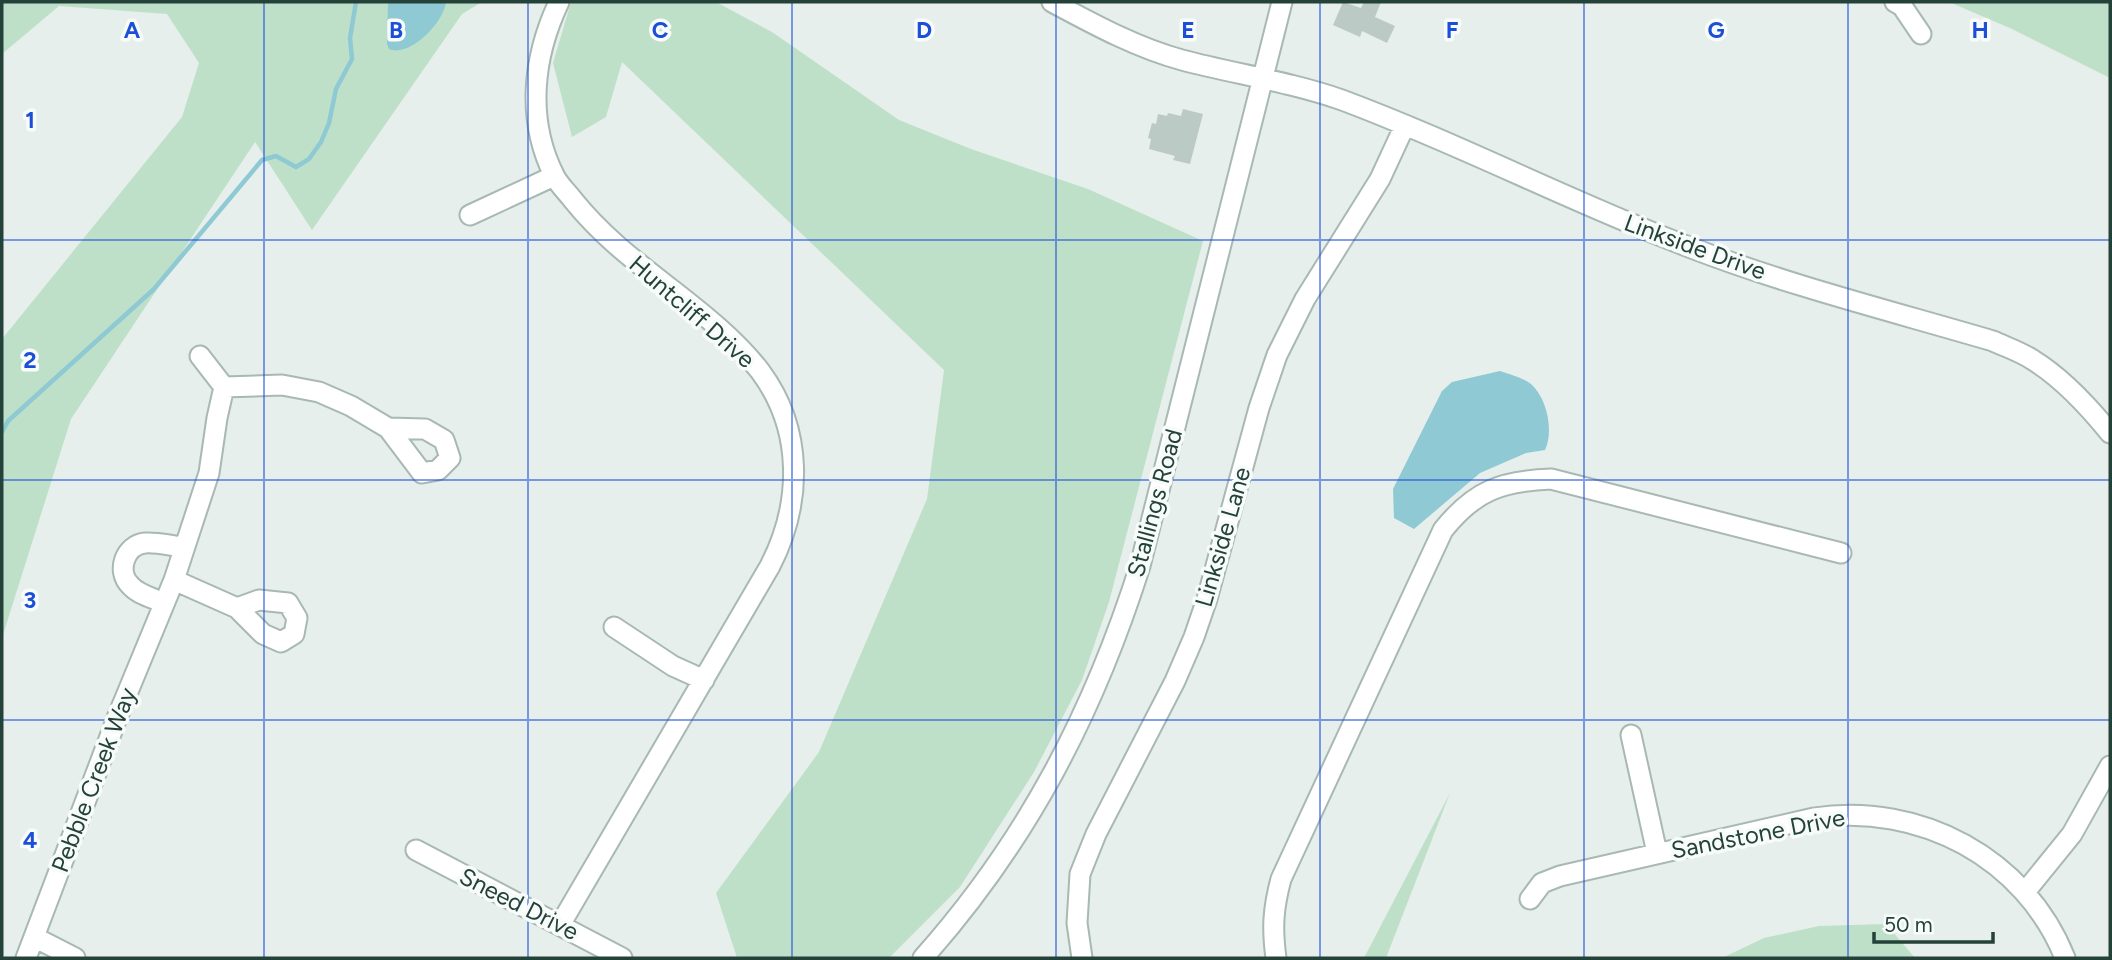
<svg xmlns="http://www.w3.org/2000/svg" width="2112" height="960" font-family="Figtree,sans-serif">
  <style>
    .green { fill: #bfe0c8 }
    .water { fill: #8ec9d4 }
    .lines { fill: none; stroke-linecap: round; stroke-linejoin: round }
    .stream { stroke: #8ec9d4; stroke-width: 4.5 }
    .building { fill: #bbcac4 }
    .minor-casing { stroke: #a8b8b2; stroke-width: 23 }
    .minor { stroke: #fff; stroke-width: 19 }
    .grid { fill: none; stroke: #1d4ed8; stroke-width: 2; stroke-opacity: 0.55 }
    .labels { text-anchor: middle; stroke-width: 7; stroke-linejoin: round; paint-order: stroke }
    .street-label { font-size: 24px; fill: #24423a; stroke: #f7fbf9 }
    .grid-label { font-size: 23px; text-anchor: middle; font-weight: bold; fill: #1d4ed8; stroke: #f7fbf9; stroke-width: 7; stroke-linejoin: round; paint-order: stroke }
  </style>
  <rect width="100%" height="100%" fill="#e6efeb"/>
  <path class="green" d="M2,2H482L462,14L312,230L255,142L71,419L2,638V339L182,117L199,63L167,14L59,6L2,54Z
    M571,2H716L772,32L899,120L971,149L1088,189L1203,241L1109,602L1082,680L1034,772L960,887L889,958H737L716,893L819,752L927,499L944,370L622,62L606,117L572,137L553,63Z
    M1949,2H2110V78L2012,29Z
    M1450,793L1386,958H1365V956Z
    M1886,924L1915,958H1722L1764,938L1819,926Z"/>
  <path class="water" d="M388,2H446C444,22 410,58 389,49L387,44Z
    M1500,371C1509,374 1523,378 1531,384C1547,398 1554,431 1545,450L1526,453L1480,473L1414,529L1394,518L1393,489L1442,391L1452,382Z"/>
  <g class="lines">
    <path class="stream" d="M2,432L8,421L154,289L262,160L276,156L296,167L309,159L321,142L329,123L336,89L352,59L350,38L356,2"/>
  </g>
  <path class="building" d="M1343,2L1361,8L1364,2H1381L1375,17L1395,26L1387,43L1362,31L1360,37L1333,25Z
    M1183,109L1203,114L1190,164L1173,160L1175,156L1149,149L1151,139L1148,138L1152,123L1156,124L1158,114L1167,116L1168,113L1181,116Z"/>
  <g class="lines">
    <defs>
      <path id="minor" d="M559,2C533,57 526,119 554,175C558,184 567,192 573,200C602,236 635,261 671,289C702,313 736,340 760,371C804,430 802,504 770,566L560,925
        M1052,2C1093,24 1137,48 1182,60C1235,74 1291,82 1342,100C1460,144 1571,202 1689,247C1787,285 1891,311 1993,341C2006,347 2021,352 2033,360C2062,378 2089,407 2110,433
        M1895,2L1902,6L1921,34
        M470,215L554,176
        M224,387L282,385L319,392L351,406L388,428L422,473L438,470L450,458L444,440L425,429L388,428
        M174,580L237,608L263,634L281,642L294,634L297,618L288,603L259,600L237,608
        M164,603C153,598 137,594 130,585C116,571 125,545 145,543C157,542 172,546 184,547
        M614,627L673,666L704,680
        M1631,735L1657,853
        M416,850L622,958
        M2025,892L2072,834L2110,766
        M1530,899L1542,883L1560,876L1814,818C1920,802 2025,858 2065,958
        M34,937L75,958
        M26,958L117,718L174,580L209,473L217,418L224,387L200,356
        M923,958C1027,841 1093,714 1140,566L1282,2
        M1082,958L1077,923L1080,874L1096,834L1175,681L1194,637L1207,599L1259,408L1277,355L1305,299L1380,179L1405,125
        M1276,958C1272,928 1273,909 1281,879L1443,530C1475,490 1502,481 1551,479L1841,553"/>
    </defs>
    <use href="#minor" class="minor-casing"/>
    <use href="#minor" class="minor"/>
  </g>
  <path class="grid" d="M264,2V958M528,2V958M792,2V958M1056,2V958M1320,2V958M1584,2V958M1848,2V958M2,240H2110M2,480H2110M2,720H2110"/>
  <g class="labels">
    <g class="street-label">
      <text transform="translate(1695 247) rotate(20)" y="8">Linkside Drive</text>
      <text transform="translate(692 312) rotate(41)" y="8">Huntcliff Drive</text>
      <text transform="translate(1155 503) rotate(-75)" y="8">Stallings Road</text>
      <text transform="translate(1223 537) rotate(-74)" y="8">Linkside Lane</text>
      <text transform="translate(94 780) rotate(-69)" y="8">Pebble Creek Way</text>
      <text transform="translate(1758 834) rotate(-11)" y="8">Sandstone Drive</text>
      <text transform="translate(519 904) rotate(27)" y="8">Sneed Drive</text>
    </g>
  </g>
  <g class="grid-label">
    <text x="132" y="38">A</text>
    <text x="396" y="38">B</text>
    <text x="660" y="38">C</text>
    <text x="924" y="38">D</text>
    <text x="1188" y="38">E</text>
    <text x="1452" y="38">F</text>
    <text x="1716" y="38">G</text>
    <text x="1980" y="38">H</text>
    <text x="30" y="128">1</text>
    <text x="30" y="368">2</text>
    <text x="30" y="608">3</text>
    <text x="30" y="848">4</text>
  </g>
  <rect width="2112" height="960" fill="none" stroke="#24423a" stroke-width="7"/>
  <path d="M1874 932v10h119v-10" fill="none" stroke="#24423a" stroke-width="3.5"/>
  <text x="1884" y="932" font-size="21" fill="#24423a" stroke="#f7fbf9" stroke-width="5" paint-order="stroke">50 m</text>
</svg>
